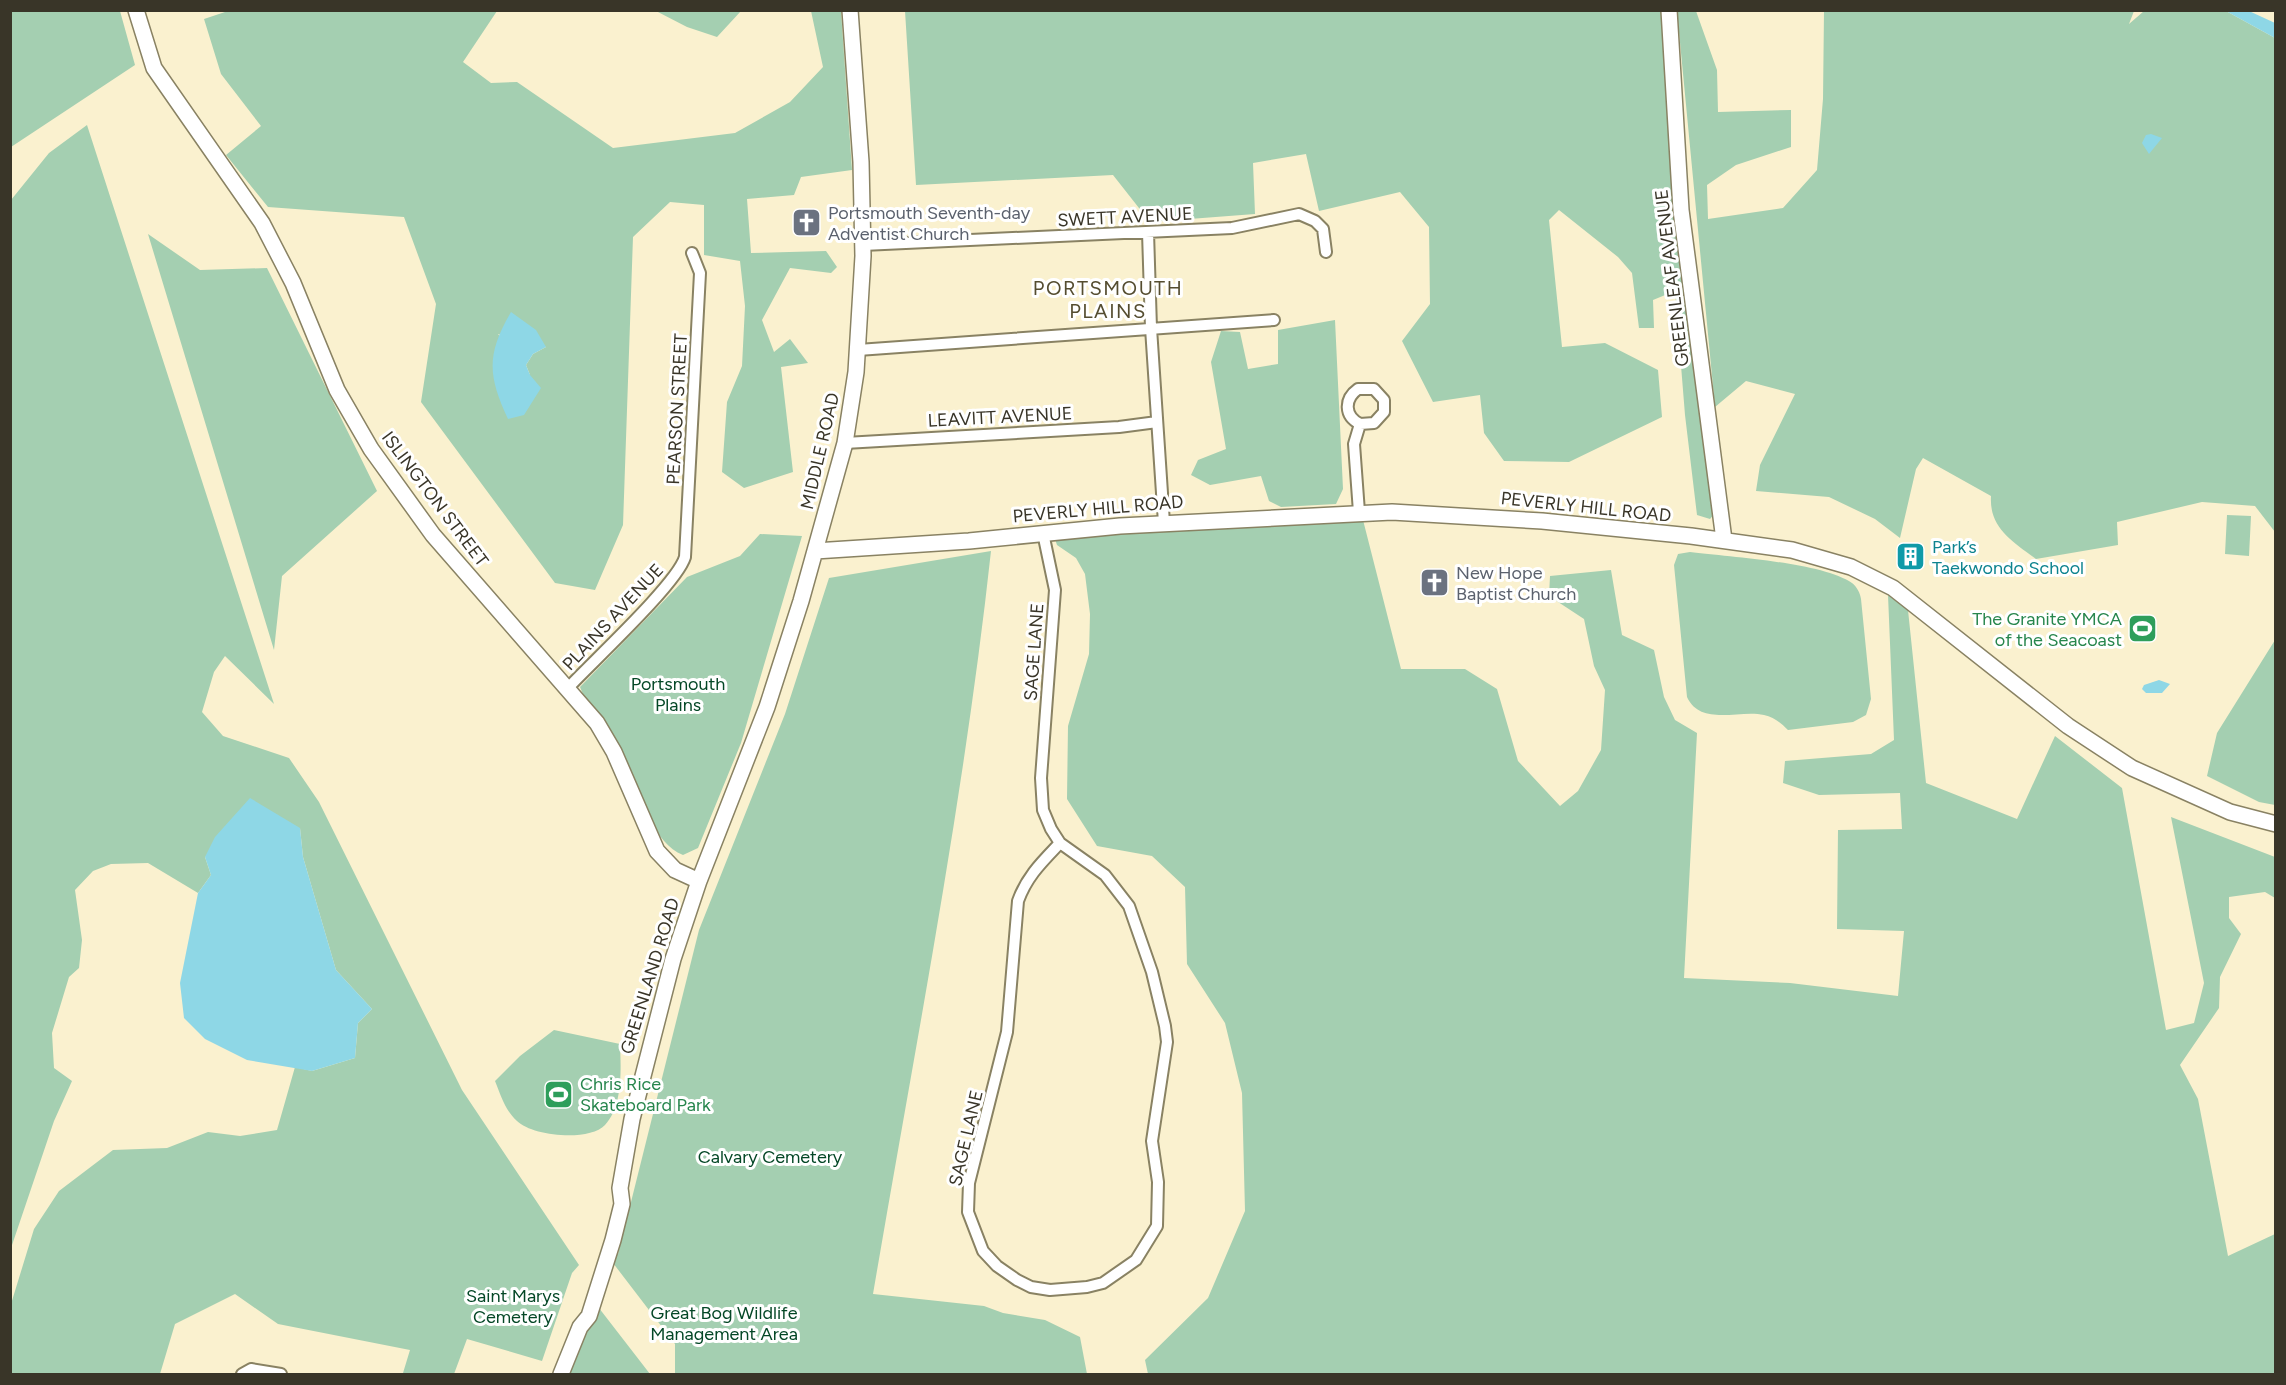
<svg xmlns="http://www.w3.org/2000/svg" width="2286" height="1385" font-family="Figtree,sans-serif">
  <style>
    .green { fill: #a4cfb1; fill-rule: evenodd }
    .water { fill: #8ed7e6 }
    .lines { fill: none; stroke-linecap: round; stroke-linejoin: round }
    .street-casing { stroke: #898263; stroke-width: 14 }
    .secondary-casing { stroke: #898263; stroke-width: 18 }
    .street { stroke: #fff; stroke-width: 10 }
    .secondary { stroke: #fff; stroke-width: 15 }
    .labels { text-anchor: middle; stroke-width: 6; stroke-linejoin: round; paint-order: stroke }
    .worship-label { font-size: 18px; fill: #5b616d; stroke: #fff; text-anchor: start }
    .street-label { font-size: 18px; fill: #393528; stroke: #fff }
    .culture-label { font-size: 18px; fill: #0d838f; stroke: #fff; text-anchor: start }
    .leisure-label { font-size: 18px; fill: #27864d; stroke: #fff; text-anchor: end }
    .park-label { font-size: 18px; fill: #044726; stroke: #fff }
    .neighbourhood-label { font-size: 20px; letter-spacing: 1.5px; fill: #554d30; stroke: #fff }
  </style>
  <rect width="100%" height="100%" fill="#faf1cf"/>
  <path class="green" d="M11,10L120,11L135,65L11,147Z
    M231,10L497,11L463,62L491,83L517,82L613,148L735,133L790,102L823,67L811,11H841L852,170L801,177L794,195L747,199L751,253L826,251L837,267L831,273L790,268L762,320L774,352L790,339L808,363L781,367L793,472L744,488L722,472L727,402L742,366L745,306L740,261L704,255V205L670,202L633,237L623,525L595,590L555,583L421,402L436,304L404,217L268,207L226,155L261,126L221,74L204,19ZM498,334L546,347L533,354L526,365L530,375Z
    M656,11H741L717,37L687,27Z
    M905,11H1662L1716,512L1710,519L1697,515L1685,415L1675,291L1653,300L1654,328H1639L1632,273L1618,257L1559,210L1549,220L1562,347L1605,343L1658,370L1662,417L1569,462L1504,461L1484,433L1480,395L1433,402L1402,341L1430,304L1429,227L1400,192L1319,211L1306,154L1253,163L1255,214L1150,222L1113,175L916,185Z
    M1677,11H1696L1717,70L1718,112L1791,110V147L1736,165L1707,185L1708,219L1783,208L1817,170L1823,99L1824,11H2134L2129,24L2144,11H2226L2275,38V532L2255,506L2202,502L2117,522L2118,545L2036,559C2012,541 1989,528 1991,496L1923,458L1916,469L1900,538L1875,519L1829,497L1756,491L1760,465L1795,394L1746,381L1715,407Z
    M87,125L274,704L225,656L214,672L202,712L223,736L289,758L319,802L462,1090L579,1265L572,1273L542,1361L467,1339L454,1374H405L403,1373L410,1350L278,1324L235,1294L175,1324L160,1374H11V1304L34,1229L59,1191L113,1150L167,1148L208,1132L240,1136L277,1130L295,1067L312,1071L355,1058L358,1023L372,1009L336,970L303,857L300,828L205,857L211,875L198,893L148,863L111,864L93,871L75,890L82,940L79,968L69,977L52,1033L54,1068L72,1081L54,1121L11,1248V200L49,153Z
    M148,234L200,270L267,268L377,491L282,576L274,650Z
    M1335,320L1343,489L1336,504L1281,507L1269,501L1261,476L1210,485L1191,475L1198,460L1226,449L1211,362L1221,331L1240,332L1248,369L1278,364V330Z
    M2227,515L2251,516L2249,556L2225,554Z
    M1363,520L1401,669H1465L1497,689L1518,761L1560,806L1578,791L1601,750L1605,690L1594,666L1584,619L1549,596L1550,576L1611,570L1622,635L1654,650L1664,697L1675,720L1697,733L1684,978L1790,983L1898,996L1904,931L1837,929L1838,830L1902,829L1900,793L1819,795L1783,783L1785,761L1871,754L1894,740L1888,595L1908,610L1926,783L2017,819L2055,736L2122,788L2166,1030L2194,1023L2204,983L2171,817L2275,857V898L2265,892L2229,897V918L2241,934L2220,977L2219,1008L2180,1065L2198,1099L2228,1256L2275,1234V1374H1148L1145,1360L1208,1298L1245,1211L1242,1093L1225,1023L1187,964L1185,887L1152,856L1097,846L1067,799L1068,726L1089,654L1090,614L1085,574L1076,558L1057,545L1055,539L1119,531Z
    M760,534L802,536L741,743L698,848L683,855C645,840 633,766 612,732C602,716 586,705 580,687L687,577L740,556Z
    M991,551C964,800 915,1047 873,1294L864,1293L984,1306L1003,1313L1045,1320L1080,1337L1087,1374H675V1344L613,1263L615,1254H618L699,930L785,714L829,578Z
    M1690,552C1729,557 1821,562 1852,583C1857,587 1860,593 1861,599L1871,699L1866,715L1853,722L1788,730C1781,723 1774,717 1764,715C1740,709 1701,727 1687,697L1674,565L1678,554Z
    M2275,640V805L2259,802L2207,776L2217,733Z
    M554,1030L620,1044C621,1069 623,1106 605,1125C589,1142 532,1136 517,1121C505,1110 501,1096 495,1081L520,1056Z
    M592,1299L650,1374H561Z"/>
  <path class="water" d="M2226,11H2249L2275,23V38Z
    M2151,134L2162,138L2149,154L2142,143L2146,135Z
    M511,312L536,330L546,347L533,354L526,365L530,375L541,388L524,415L508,419C488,376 486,355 511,312Z
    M2159,680L2170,684L2162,693H2146L2142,689L2144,685Z
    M250,798L300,828L303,857L336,970L372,1009L358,1023L355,1058L312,1071L247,1060L205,1039L184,1018L180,983L198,893L211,875L205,857L215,837Z"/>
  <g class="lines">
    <defs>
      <path id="street" d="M1148,232L1151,328L1164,523
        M863,245L1232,228L1299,214L1315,221L1323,229L1326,252
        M858,350L1274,320
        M845,443L1119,427L1157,422
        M1359,512L1354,444L1360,424C1344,416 1344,399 1358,389H1374L1384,400V412L1374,423L1360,424
        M1043,533L1055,590L1041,778L1043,810L1051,829L1060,843L1105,875L1129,906L1152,972L1165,1026L1167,1042L1152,1141L1158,1182L1157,1226L1136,1260L1103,1283L1087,1287L1050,1290L1031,1287L1017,1280L997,1266L983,1251L968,1212L969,1183L1007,1032L1018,901C1027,876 1042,862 1060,843
        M567,689C591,663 677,584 685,557L700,273L692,253
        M242,1374L251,1369L281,1374"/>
      <path id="secondary" d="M136,10L154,68L262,223L293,283L337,390L371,449L433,535L597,723L614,752L657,851L675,870L699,881
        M1669,10L1681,210L1724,540
        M815,551L969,541L1120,526L1392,512L1542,521L1691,536L1792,550L1851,567L1893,588L2068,726L2132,768L2230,812L2276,824
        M561,1374L580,1327L589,1316L613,1240L622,1204L620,1188L632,1119L673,959L699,881L767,707L801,601L845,443L856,372L863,256L861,162L850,10"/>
    </defs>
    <use href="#street" class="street-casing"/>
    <use href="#secondary" class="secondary-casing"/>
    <use href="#street" class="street"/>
    <use href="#secondary" class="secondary"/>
  </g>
  <defs>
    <symbol id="church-square" viewBox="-11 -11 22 22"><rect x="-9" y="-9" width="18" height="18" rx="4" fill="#6b7280" stroke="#fff"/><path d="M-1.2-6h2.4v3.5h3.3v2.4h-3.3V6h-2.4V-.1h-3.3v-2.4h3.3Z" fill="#fff"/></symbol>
    <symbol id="building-square" viewBox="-11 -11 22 22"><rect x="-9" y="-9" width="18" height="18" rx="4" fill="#0f9aa8" stroke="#fff"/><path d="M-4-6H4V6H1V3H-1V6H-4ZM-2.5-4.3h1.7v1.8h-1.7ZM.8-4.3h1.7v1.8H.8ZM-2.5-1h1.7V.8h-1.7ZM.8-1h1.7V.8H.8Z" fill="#fff"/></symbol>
    <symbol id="stadium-square" viewBox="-11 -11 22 22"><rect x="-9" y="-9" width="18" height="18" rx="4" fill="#2e9e5b" stroke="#fff"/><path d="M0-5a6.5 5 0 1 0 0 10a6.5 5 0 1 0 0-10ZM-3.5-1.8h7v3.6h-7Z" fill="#fff"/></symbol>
  </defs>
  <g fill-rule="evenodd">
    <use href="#church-square" x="790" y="206" width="33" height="33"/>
    <use href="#building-square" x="1894" y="540" width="33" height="33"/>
    <use href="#church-square" x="1418" y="566" width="33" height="33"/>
    <use href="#stadium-square" x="2126" y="612" width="33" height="33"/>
    <use href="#stadium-square" x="542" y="1078" width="33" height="33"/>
  </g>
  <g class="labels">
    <g class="worship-label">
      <text x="828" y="219">Portsmouth Seventh-day<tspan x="828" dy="21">Adventist Church</tspan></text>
      <text x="1456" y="579">New Hope<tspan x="1456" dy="21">Baptist Church</tspan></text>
    </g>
    <g class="street-label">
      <text transform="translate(1125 217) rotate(-3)" y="6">SWETT AVENUE</text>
      <text transform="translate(1672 278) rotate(-97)" y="6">GREENLEAF AVENUE</text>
      <text transform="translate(677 409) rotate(-87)" y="6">PEARSON STREET</text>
      <text transform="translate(1000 417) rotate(-3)" y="6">LEAVITT AVENUE</text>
      <text transform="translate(820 451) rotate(-77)" y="6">MIDDLE ROAD</text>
      <text transform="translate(435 499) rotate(53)" y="6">ISLINGTON STREET</text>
      <text transform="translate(1586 507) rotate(6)" y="6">PEVERLY HILL ROAD</text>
      <text transform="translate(1098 509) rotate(-5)" y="6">PEVERLY HILL ROAD</text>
      <text transform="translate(613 617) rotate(-47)" y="6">PLAINS AVENUE</text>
      <text transform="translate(1034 652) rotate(-86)" y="6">SAGE LANE</text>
      <text transform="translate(650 976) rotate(-73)" y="6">GREENLAND ROAD</text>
      <text transform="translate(966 1138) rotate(-77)" y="6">SAGE LANE</text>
    </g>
    <g class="culture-label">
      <text x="1932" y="553">Park’s<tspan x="1932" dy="21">Taekwondo School</tspan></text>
    </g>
    <g class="leisure-label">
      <text x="2122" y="625">The Granite YMCA<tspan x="2122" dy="21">of the Seacoast</tspan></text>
      <text x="580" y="1090" text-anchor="start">Chris Rice<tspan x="580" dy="21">Skateboard Park</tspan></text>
    </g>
    <g class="park-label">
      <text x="678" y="690">Portsmouth<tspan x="678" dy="21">Plains</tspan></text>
      <text x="770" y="1163">Calvary Cemetery</text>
      <text x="513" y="1302">Saint Marys<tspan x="513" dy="21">Cemetery</tspan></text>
      <text x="724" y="1319">Great Bog Wildlife<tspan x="724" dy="21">Management Area</tspan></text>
    </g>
    <g class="neighbourhood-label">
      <text x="1108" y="295">PORTSMOUTH<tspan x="1108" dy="23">PLAINS</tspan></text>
    </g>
  </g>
  <rect width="2286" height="1385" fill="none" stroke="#393528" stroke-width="24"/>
</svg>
